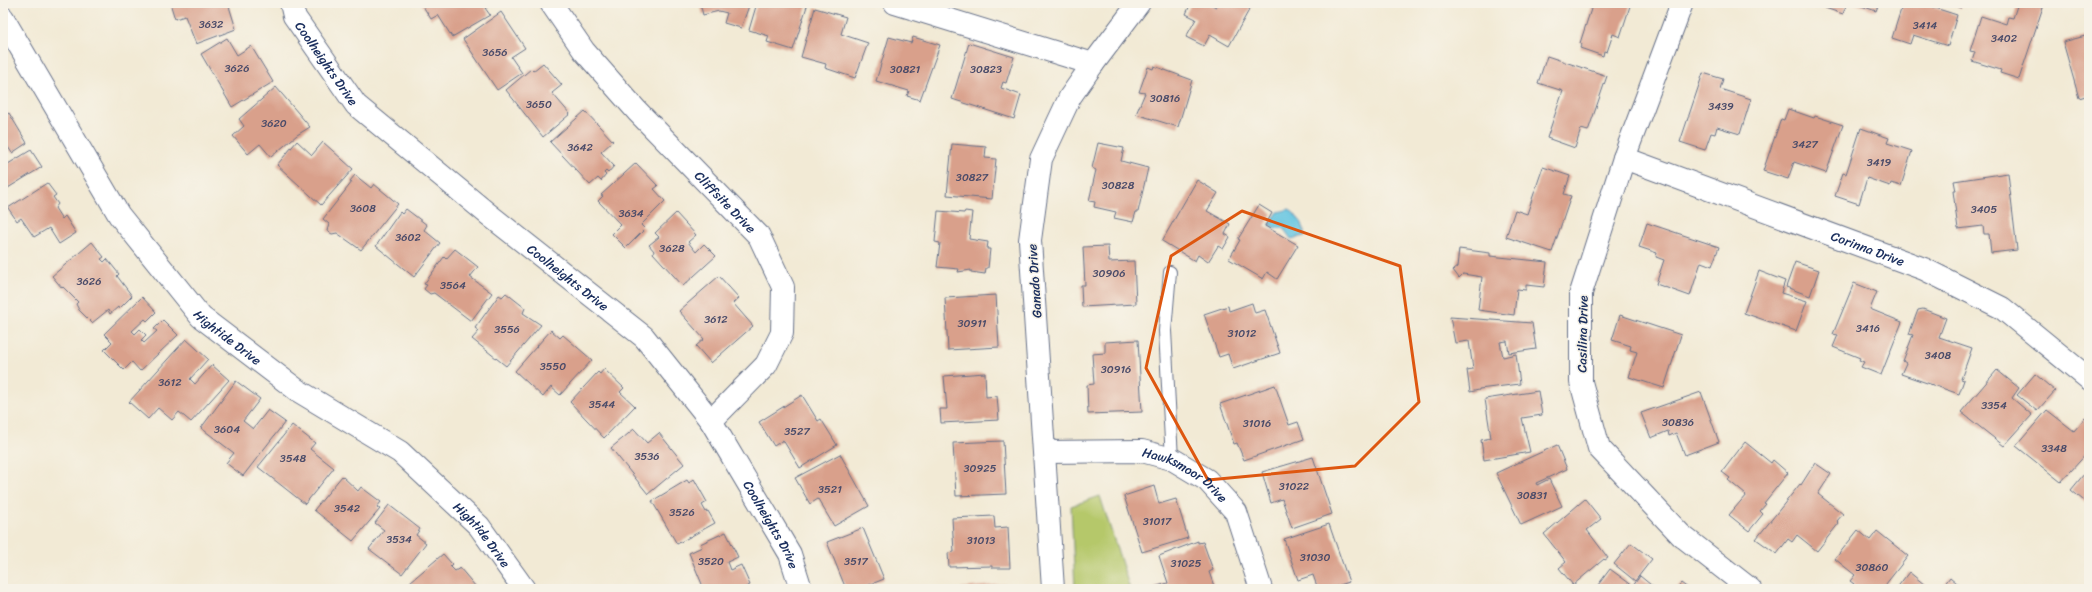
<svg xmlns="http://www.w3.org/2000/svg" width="2092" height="592" font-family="Sriracha,sans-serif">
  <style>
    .green { fill: #b5c86b; stroke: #687c64 }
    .water { fill: #63c5e1; stroke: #3f7aa0 }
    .building { fill: #d9a08b }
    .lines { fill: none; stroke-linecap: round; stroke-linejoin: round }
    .lane-casing { stroke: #667088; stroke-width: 14 }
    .street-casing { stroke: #667088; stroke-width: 24 }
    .lane { stroke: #fff; stroke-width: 12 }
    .street { stroke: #fff; stroke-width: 22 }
    .marked { fill: none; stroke: #de5710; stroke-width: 3; stroke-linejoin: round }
    .labels { text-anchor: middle; stroke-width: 3; stroke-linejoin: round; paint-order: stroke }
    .number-label { font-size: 11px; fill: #4a4b69 }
    .street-label { font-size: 13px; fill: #1b2f5e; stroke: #f7f3e8 }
  </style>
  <rect width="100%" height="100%" fill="#f7f3e8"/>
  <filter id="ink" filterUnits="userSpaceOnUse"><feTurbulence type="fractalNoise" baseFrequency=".025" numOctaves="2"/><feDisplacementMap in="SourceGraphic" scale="8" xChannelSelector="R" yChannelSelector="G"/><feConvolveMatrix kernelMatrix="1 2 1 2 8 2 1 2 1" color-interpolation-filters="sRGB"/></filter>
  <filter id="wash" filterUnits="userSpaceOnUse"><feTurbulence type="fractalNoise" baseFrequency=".012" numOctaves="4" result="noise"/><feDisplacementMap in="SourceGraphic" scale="16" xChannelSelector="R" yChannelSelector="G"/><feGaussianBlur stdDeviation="0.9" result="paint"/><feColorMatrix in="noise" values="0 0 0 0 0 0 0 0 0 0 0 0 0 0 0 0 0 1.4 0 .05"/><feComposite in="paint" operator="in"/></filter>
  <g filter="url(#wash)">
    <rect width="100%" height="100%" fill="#f2ead5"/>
    <path class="green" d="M1100,496L1130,589H1075L1071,506Z"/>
    <path class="water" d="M1290,209L1302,223L1305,236L1291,239L1283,228H1275L1269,224L1278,212Z"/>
    <g id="blocks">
      <path class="building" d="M170,3H228L236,29L196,44L185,16L175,19Z
        M421,3H487L489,6L485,8L490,15L452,37L438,15L431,19Z
        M700,3H750L741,28L724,23L727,13L719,11L703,15Z
        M757,3H808L793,50L767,42L769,36L749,30Z
        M1191,3H1208L1216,7L1218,3H1253L1229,46L1210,35L1204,46L1186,37L1196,19L1186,14Z
        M1593,3H1631L1620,37L1613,34L1607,52L1604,51L1603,56L1580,48L1582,44L1580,43Z
        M1817,3H1847L1843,14L1816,5Z
        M1853,3H1879L1876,11Z
        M1903,3H1933L1932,7L1957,15L1948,46L1913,35L1910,44L1892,38Z
        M1946,3H1962L1961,8Z
        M2018,3H2029L2043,7L2019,79L2000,73L2001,70L1972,61L1975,52L1970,51L1981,16L2006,24L2008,17L2013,18Z
        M815,8L846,17L841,34L868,43L855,78L825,68L826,64L801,57Z
        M501,12L525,48L511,57L522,73L497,90L463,39Z
        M2089,35V95L2079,98L2063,42Z
        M889,37L911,43L913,37L940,45L920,100L907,96L909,91L876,81Z
        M227,38L237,55L251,46L273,82L232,107L201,54Z
        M969,43L1014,57L1006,83L1003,82L1001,88L1021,95L1014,119L952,99Z
        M1547,56L1607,76L1588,131L1581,129L1575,148L1547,138L1563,91L1538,83Z
        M543,63L562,85L552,93L570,114L543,137L506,90L531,69L533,71Z
        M1154,66L1192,80L1178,127L1136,114L1145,93L1139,92L1148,67L1153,69Z
        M1703,73L1723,79L1720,89L1751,99L1740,134L1717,127L1715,134L1711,133L1705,150L1680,142Z
        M276,87L310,127L297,135L271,157L260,144L248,154L233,136L244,126L239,119Z
        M1788,109L1814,118L1815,116L1843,125L1826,173L1794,162L1788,179L1763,171L1781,119L1784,120Z
        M585,111L613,141L601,152L614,166L608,173L606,171L604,173L606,175L601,181L598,178L590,185L550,142Z
        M9,113L27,143L12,153L8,147L3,151V117Z
        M1861,128L1889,138L1887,143L1912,151L1901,186L1891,183L1890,186L1867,178L1859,204L1835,196L1843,173L1846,174Z
        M297,141L312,155L323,142L353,169L321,205L277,165Z
        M1098,143L1124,148L1121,161L1148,168L1138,212H1136L1133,222L1114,218L1116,212L1094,207L1095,202L1089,201L1096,170L1092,168Z
        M952,144L986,147L985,158L996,159L992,199L947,195Z
        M31,150L42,167L3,191V167Z
        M636,163L658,186L654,189L665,201L641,225L645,229L626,248L612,234L621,225L598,201L603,196L601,195Z
        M1543,167L1570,176L1564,194L1571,196L1552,252L1506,237L1515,210L1527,214Z
        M2008,173L2017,250L1991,253L1989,234H1984L1983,226L1958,229L1953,191H1956L1954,181Z
        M355,175L371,188L374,184L398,204L361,250L337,233L332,234L327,231L329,224L323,219L352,182L350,181Z
        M1197,180L1218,193L1207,211L1230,224L1225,234L1230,237L1223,249L1218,246L1208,262L1198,255L1195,261L1162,241Z
        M47,183L56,195L53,197L58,204L55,208L62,219L65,216L76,233L59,244L49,228L34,237L21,218L17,221L8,208Z
        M1259,205L1272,213L1265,226L1298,245L1277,279L1267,272L1263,279L1229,259L1240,240L1238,239Z
        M406,209L427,225L424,230L440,243L414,277L376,246L400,212L402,214Z
        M938,211L964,213L965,211L972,212L969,239L988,242L987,249H990L988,268H986L985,274L971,272V270L958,272L959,269L937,267L940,243L935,242Z
        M676,213L696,235L688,242L696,252L704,244L716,256L683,286L653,253L654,251L649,245L659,237L655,233Z
        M1647,223L1719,247L1712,266L1701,262L1690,296L1656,284L1664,260L1656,257L1657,253L1639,247Z
        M92,242L104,257L101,259L104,262L107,259L119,274L117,276L132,296L119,309L118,307L110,314L108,310L92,323L79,310L76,304L78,302L63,287L62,288L52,276Z
        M1108,246L1109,262L1134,261L1136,304L1082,307L1081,285H1085L1083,247Z
        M455,249L478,267L470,277L492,293L471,321L434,293L430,294L424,289L427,285L424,284L444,257L446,259Z
        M1459,249L1490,253V256L1547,262L1544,287L1526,285V290L1517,289L1514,315L1478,310L1482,277L1463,274L1459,278L1453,270L1457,267Z
        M1795,262L1819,270L1810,296L1786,287Z
        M1759,271L1785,281L1781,293L1807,301L1796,331L1744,313Z
        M719,276L739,298L733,303L753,326L711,363L696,346L704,339L679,311Z
        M1854,283L1877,292L1870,309L1902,322L1881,375L1861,367L1864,362L1859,360L1860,358L1833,347L1838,335L1833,334Z
        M506,293L525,308L523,313L541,325L506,366L472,339L479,331L475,328L499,295L502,297Z
        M996,295L999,347L948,350L945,298Z
        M142,297L156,312L147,321L145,319L132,331L135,334L140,329L146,335L141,340L144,343L157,331L154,329L163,320L178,335L140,371L132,362L124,370L104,350L112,342L104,334Z
        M1252,303L1255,313L1265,310L1280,353L1233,369L1228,354L1219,357L1204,314L1228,306L1229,311Z
        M1923,309L1946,318L1939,337L1972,348L1961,379L1964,380L1959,394L1901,374L1906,363L1903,361L1913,335L1909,334L1918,310Z
        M1620,315L1681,335L1664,388L1629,377L1637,352L1630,350L1631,346L1612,340Z
        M1450,317L1532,323L1536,349L1509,353L1507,341L1500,342L1503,357L1516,354L1520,384L1479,389V390L1470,392L1467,370L1473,369L1469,341L1455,343Z
        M551,330L560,338L563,335L592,360L560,395L551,387L543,397L515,371Z
        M186,339L208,359L190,379L195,384L212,365L229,380L191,422L179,412L172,420L158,408L148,419L129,402Z
        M1138,340L1142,412L1088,414L1087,385L1094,384L1092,354L1105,353V342Z
        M604,369L624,388L620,392L635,406L604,438L570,402L598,372L600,374Z
        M1997,370L2019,388L2012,398L2032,415L2004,446L1961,412Z
        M985,373L986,397L997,396L999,420L941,423L940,409H947L944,376Z
        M2035,374L2055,391L2037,411L2017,395Z
        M236,381L260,399L243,421L253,429L268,410L285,422L243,476L226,463L234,453L201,428Z
        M1275,385L1289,425L1298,422L1304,439L1244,460L1237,443L1234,444L1220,404Z
        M1538,391L1542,415L1522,418L1530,452L1484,460L1481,440L1491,438L1485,399Z
        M1701,392L1719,442L1685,455L1676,433L1669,436L1668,431L1651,438L1641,413Z
        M802,395L818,421L821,419L837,445L800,468L783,440L774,446L759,422Z
        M2047,410L2074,431L2085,418L2089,421V451L2061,482L2016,446Z
        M292,425L315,443L310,449L334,468L305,504L258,467Z
        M634,429L647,443L659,433L684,464L648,494L611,448Z
        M1003,441L1006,494L956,496L953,443Z
        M1745,442L1771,463L1773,460L1788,473L1764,503L1766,504L1760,511L1763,514L1749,531L1729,515L1746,495L1728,480L1730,478L1722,472Z
        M1557,445L1567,469L1536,483L1537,485L1549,479L1562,506L1521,525L1496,473Z
        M840,454L869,506L834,526L818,499L810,504L795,478Z
        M1313,457L1332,514L1292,528L1282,499L1271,503L1262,472Z
        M1815,463L1831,474L1818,494L1843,514L1837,521L1839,523L1817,551L1797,535L1792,542L1788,539L1777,554L1756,539L1800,484L1801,485Z
        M2089,468V505L2071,490Z
        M342,476L358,491L361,487L381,502L377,507L380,509L353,541L314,510Z
        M694,479L707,502L702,505L706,512L708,511L715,523L677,544L652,501L687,480L689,483Z
        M1154,486L1159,504L1176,499L1188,538L1142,552L1124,496Z
        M1585,499L1601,519L1587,530L1608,558L1605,560L1604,559L1573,585L1559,568L1566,562L1544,534Z
        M389,505L420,529L416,535L426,543L402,574L369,549L384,530L375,523Z
        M994,516L995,528L1008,527L1010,568H992V566L949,567L948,553L954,552L952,518Z
        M1329,524L1349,582L1328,589H1318L1313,575L1298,580L1284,539Z
        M863,528L884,579L859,589H846L827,542Z
        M1858,530L1870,540L1877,531L1908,556L1882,589H1849L1854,584L1850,581L1855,575L1835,559Z
        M726,532L738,557L727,562L730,570L741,565L750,585L742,589H704L689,553L702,547L700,544Z
        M1198,541V543L1203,542L1213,570L1209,572L1215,589H1155L1154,587L1168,583L1159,556Z
        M1631,543L1652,559L1635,581L1614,564Z
        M443,554L452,564L450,566L455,571L460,568L476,587L474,589H416L410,582Z
        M1610,569L1633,586L1640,576L1656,589H1595Z
        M1909,572L1930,589H1896Z
        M1950,577L1964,589H1941Z
        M1681,583L1689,589H1676Z
        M1005,584V589H961V588Z"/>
    </g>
  </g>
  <g filter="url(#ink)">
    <use href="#blocks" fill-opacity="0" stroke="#667088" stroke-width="1"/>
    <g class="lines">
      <defs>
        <path id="lane" d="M1170,272L1165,331L1172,459"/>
        <g id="street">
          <path id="s1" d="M291,3L294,16L356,105L488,214L644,337L711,421L790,554L801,589"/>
          <path id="s2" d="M551,3L584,51L637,111L759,236L783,287L782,333L766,365L711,421"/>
          <path d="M895,3L1093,64"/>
          <path d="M1682,3L1624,158L1581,293V382L1599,448L1681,535L1750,589"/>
          <path id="s3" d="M3,18L119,215L201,317L297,390L400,452L479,526L524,589"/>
          <path id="s4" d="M1624,158L1924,269L2002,308L2089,379"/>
          <path id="s5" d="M1045,452L1142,451L1172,459L1207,480L1236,512L1261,589"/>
          <path d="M1053,589L1030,240L1041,159L1070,97L1093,64L1139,3"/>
        </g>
      </defs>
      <use href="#lane" class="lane-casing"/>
      <use href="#street" class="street-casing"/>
      <use href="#lane" class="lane"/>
      <use href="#street" class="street"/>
    </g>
  </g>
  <path class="marked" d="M1242,211L1400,266L1419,402L1355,466L1208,480L1146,368L1171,256Z"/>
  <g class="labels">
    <g class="number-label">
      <text x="211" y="28">3632</text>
      <text x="1925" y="29">3414</text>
      <text x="2004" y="42">3402</text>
      <text x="495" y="56">3656</text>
      <text x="237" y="72">3626</text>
      <text x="905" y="73">30821</text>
      <text x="986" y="73">30823</text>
      <text x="1165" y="102">30816</text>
      <text x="539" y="108">3650</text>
      <text x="1721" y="110">3439</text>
      <text x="274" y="127">3620</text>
      <text x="1805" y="148">3427</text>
      <text x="580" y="151">3642</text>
      <text x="1879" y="166">3419</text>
      <text x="972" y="181">30827</text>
      <text x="1118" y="189">30828</text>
      <text x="363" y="212">3608</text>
      <text x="1984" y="213">3405</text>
      <text x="631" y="217">3634</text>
      <text x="408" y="241">3602</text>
      <text x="672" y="252">3628</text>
      <text x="1109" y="277">30906</text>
      <text x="89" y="285">3626</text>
      <text x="453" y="289">3564</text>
      <text x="716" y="323">3612</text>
      <text x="972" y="327">30911</text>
      <text x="1868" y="332">3416</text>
      <text x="507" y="333">3556</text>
      <text x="1242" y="337">31012</text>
      <text x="1938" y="359">3408</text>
      <text x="553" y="370">3550</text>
      <text x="1116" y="373">30916</text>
      <text x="170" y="386">3612</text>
      <text x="602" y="408">3544</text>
      <text x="1994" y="409">3354</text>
      <text x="1678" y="426">30836</text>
      <text x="1257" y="427">31016</text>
      <text x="227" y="433">3604</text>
      <text x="797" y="435">3527</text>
      <text x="2054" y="452">3348</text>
      <text x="647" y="460">3536</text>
      <text x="293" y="462">3548</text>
      <text x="980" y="472">30925</text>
      <text x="1294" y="490">31022</text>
      <text x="830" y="493">3521</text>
      <text x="1532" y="499">30831</text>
      <text x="347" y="512">3542</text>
      <text x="682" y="516">3526</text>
      <text x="1157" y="525">31017</text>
      <text x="399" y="543">3534</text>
      <text x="981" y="544">31013</text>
      <text x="1315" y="561">31030</text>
      <text x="711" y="565">3520</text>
      <text x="856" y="565">3517</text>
      <text x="1186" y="567">31025</text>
      <text x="1872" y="571">30860</text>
    </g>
    <g class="street-label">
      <text dy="5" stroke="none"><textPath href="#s1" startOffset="71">Coolheights Drive</textPath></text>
      <text dy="5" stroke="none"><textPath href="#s2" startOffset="265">Cliffsite Drive</textPath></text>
      <text dy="5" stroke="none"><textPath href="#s4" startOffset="260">Corinna Drive</textPath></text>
      <text dy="5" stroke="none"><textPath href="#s1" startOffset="395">Coolheights Drive</textPath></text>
      <text transform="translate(1034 281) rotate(-94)" y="5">Ganado Drive</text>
      <text transform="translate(1582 334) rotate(-89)" y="5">Casilina Drive</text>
      <text dy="5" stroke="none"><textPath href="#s3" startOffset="393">Hightide Drive</textPath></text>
      <text dy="5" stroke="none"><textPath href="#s5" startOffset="147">Hawksmoor Drive</textPath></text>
      <text dy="5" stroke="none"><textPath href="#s1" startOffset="719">Coolheights Drive</textPath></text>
      <text dy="5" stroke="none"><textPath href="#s3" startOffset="717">Hightide Drive</textPath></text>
    </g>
  </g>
  <rect width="2092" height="592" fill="none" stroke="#f7f3e8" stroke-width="16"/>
</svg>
